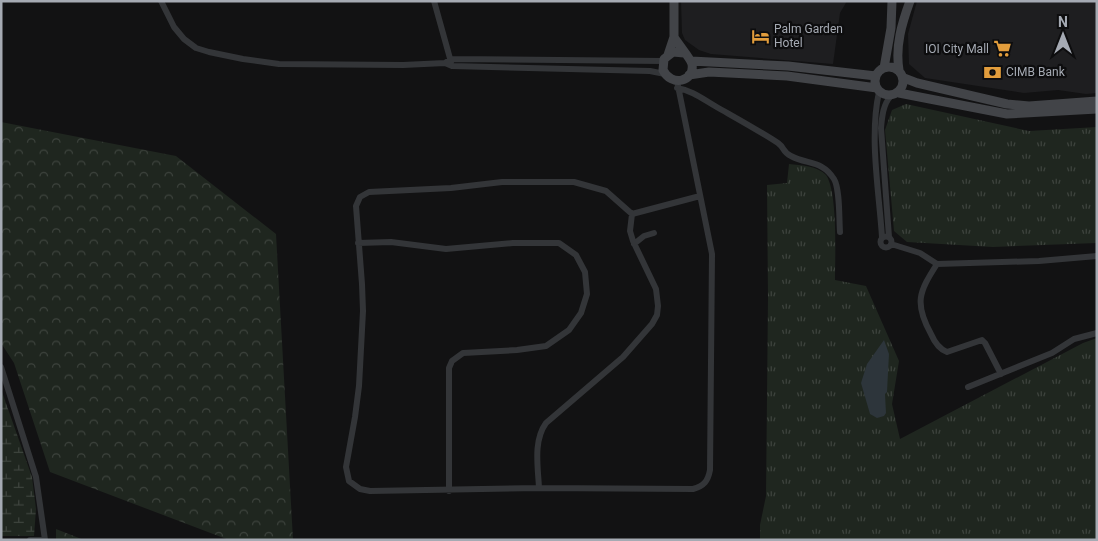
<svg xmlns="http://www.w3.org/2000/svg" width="1098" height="541" font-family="Roboto,sans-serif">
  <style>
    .built { fill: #1e1e20 }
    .grass { fill: url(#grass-tufts) }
    .forest { fill: url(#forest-crowns) }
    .wetland { fill: url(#wetland-marsh) }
    .water { fill: #2d353b }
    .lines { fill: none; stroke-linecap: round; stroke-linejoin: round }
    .street { stroke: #333538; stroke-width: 6 }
    .secondary { stroke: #424448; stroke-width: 9 }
    .labels { text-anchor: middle; stroke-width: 4.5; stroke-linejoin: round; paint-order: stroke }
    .poi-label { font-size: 12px; fill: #a5aab3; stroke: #0d0d0e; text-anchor: start }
  </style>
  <defs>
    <pattern id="grass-tufts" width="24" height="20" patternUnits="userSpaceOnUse" patternTransform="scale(1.25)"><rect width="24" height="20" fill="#1f261f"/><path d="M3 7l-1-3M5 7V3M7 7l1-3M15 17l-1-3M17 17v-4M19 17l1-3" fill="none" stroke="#3d433d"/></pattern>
    <pattern id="forest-crowns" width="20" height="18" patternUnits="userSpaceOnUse" patternTransform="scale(1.25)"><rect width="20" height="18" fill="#1f261f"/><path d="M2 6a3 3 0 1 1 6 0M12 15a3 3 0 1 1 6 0" fill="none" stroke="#3d433d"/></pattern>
    <pattern id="wetland-marsh" width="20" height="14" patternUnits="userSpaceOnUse" patternTransform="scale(1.25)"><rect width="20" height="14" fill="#1f261f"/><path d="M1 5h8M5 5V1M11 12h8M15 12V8" fill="none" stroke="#3d433d"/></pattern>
  </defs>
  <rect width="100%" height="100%" fill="#121213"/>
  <path class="built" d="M681,1H847L840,13L833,64L711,54L699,50L685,40L682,33Z
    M917,1H1097V93L1086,94L1058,90L1024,93L925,78L909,64L908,34Z"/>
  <path class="grass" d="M906,104L1029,131L1097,127V243L993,247L907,242L894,231L885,130L892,110Z
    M789,164C800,165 818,166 826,175C838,192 835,258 835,280L866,286L899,361L892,404L900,439L1083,343L1097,338V540H760V525L766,496L768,298L767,185L787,183Z"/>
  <path class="forest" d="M1,122L176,156L276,234L293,540H229L50,472L14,363L1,343Z
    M56,529L84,540H56Z"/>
  <path class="wetland" d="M1,389L32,477L36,509L34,536H1Z"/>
  <path class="water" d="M884,340L889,354L887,392L885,394L886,413L884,416L877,418L870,414L861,383L867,364Z"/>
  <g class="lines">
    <path class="street" d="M161,1L174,27L184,39L196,48L209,52L243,59L279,64L403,65L445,63L451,59L663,61
      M434,1L451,62
      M445,63L452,66L650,71L665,74
      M677,88C691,90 703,99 715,106C736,118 758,130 778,143C785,148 782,152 791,156C808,165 822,160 834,179C840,189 839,218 840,232
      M879,92C869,137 879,191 882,237
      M632,214L606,191L574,182H502L451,188L369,192L360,197L356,206L362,284L363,311L359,386L355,417L346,467L349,481L360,489L370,491L539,488L693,489C704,486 708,481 710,470L712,254L677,81
      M632,214L700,196
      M880.5 242a5.5 5.5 0 1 1 11 0a5.5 5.5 0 1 1-11 0Z
      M889,237L881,128C882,117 883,104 891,96
      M358,243L391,242L446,249L513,243H559L576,255L585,272L587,294L581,313L569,330L546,346L517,350L463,353L452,361L449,368V491
      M634,244L644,236L654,233
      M891,244L920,253L937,264L1039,261L1097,256
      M937,264C919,292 914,303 931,334C934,341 939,349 947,352L982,340L985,343L1001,374
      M1,367L36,477L45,540
      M968,387L1052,353L1074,339L1097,333
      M539,488C538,467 533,441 546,423L623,357L652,324L657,315L658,306L656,289L633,241L630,231L632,214
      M30,540H45"/>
    <path class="secondary" d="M674,37C678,44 691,59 692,64C695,82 671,87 663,70L664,59L673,52L684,53
      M668,55L674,37V1
      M691,61L788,66L876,76
      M875 81a14 14 0 1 1 28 0a14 14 0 1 1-28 0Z
      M884,68L891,28L892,1
      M899,70C895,46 902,23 910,1
      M689,75L709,72L787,76L877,88
      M904,78L917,83L1007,104L1029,106L1097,101
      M899,93L1007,114L1097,109"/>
  </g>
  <defs>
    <symbol id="hotel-bare" viewBox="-9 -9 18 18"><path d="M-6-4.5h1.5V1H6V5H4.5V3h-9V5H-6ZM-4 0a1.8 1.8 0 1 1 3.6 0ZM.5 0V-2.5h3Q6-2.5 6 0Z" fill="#e29d3c" stroke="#0d0d0e" stroke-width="2.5" paint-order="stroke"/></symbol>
    <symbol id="supermarket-bare" viewBox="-9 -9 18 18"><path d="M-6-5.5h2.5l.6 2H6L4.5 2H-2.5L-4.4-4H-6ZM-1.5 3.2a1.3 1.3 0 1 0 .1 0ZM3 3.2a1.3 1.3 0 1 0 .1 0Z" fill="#e29d3c" stroke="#0d0d0e" stroke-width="2.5" paint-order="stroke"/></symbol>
    <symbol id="bank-bare" viewBox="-9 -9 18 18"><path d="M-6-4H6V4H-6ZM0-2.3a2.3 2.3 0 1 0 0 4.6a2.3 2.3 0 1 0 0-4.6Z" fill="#e29d3c" stroke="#0d0d0e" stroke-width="2.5" paint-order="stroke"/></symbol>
  </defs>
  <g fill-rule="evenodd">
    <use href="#hotel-bare" x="748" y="24" width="25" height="25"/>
    <use href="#supermarket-bare" x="990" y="36" width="25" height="25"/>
    <use href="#bank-bare" x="980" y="60" width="25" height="25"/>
  </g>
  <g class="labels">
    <g class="poi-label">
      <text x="774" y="33">Palm Garden<tspan x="774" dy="14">Hotel</tspan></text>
      <text x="989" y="53" text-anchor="end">IOI City Mall</text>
      <text x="1006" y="76">CIMB Bank</text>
    </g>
  </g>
  <rect width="1098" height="541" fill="none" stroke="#a5aab3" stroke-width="5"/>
  <g transform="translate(1063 35)" stroke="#0d0d0e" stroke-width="4" paint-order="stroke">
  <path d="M0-4L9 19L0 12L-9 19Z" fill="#a5aab3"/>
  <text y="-8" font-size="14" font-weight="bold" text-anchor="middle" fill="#a5aab3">N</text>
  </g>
</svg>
